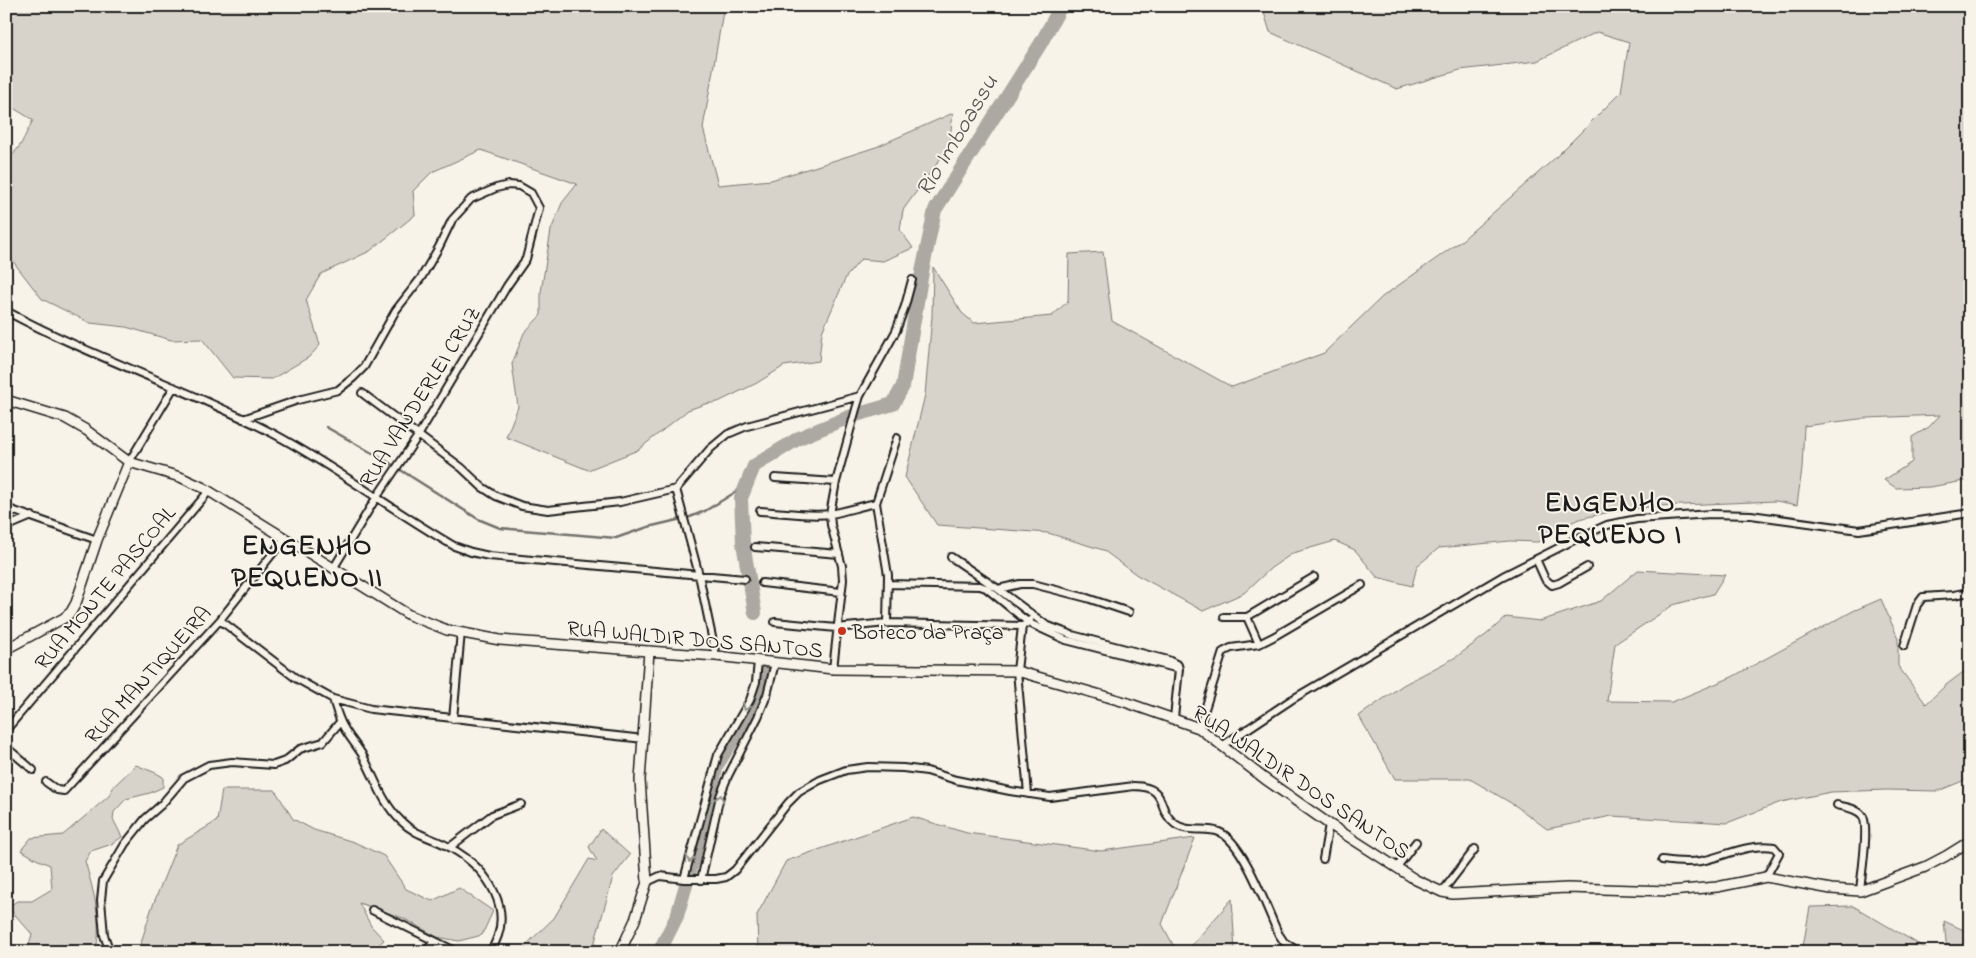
<svg xmlns="http://www.w3.org/2000/svg" width="1976" height="958" font-family="'Indie Flower',sans-serif">
  <style>
    .green { fill: #d7d3cb; stroke: #7a7874 }
    .lines { fill: none; stroke-linecap: round; stroke-linejoin: round }
    .stream { stroke: #72716c; stroke-width: 2.5 }
    .river { stroke: #aca9a2; stroke-width: 14 }
    .street-casing { stroke: #1c1c1c; stroke-width: 10 }
    .secondary-casing { stroke: #1c1c1c; stroke-width: 12 }
    .street { stroke: #f7f3e8; stroke-width: 6 }
    .secondary { stroke: #f7f3e8; stroke-width: 9 }
    .oneway { stroke: #94928c }
    .poi-dot { fill: #c8321e; stroke: #f7f3e8; stroke-width: 2 }
    .labels { text-anchor: middle; stroke-width: 4; stroke-linejoin: round; paint-order: stroke }
    .street-label { font-size: 22px; fill: #1c1c1c; stroke: #f7f3e8 }
    .poi-label { font-size: 22px; fill: #1c1c1c; stroke: #f7f3e8; text-anchor: start }
    .water-label { font-size: 24px; font-style: italic; fill: #565452; stroke: #f7f3e8 }
    .district-label { font-size: 28px; font-weight: bold; letter-spacing: 1px; fill: #1c1c1c; stroke: #f7f3e8 }
  </style>
  <rect width="100%" height="100%" fill="#f7f3e8"/>
  <filter id="ink" filterUnits="userSpaceOnUse"><feTurbulence type="fractalNoise" baseFrequency=".02" numOctaves="2"/><feDisplacementMap in="SourceGraphic" scale="10" xChannelSelector="R" yChannelSelector="G"/><feConvolveMatrix kernelMatrix="1 2 1 2 8 2 1 2 1" color-interpolation-filters="sRGB"/></filter>
  <g filter="url(#ink)">
    <path class="green" d="M6,6H724L703,128L718,185L771,180L817,166L876,147L953,113L949,147L903,210L900,230L913,248L883,261L861,259L846,277L822,332L819,361L784,366L757,383L718,402L705,404L688,410L638,450L588,470L506,437L518,407L512,364L524,333L541,315V292L551,230L562,203L577,184L481,150L432,172L413,191L415,215L370,251L321,274L306,300L320,345L309,357L272,379L233,378L202,339L171,340L126,327L90,323L42,299L15,264L6,250V164L21,144L33,120L10,106L6,107Z
      M1262,6H1970V480L1930,487L1896,488L1884,480L1912,462V437L1929,427L1940,415L1867,418L1804,426L1802,469L1797,505L1776,501L1658,506L1614,511L1579,519L1555,530L1538,542L1510,541L1439,548L1417,566L1412,586L1377,577L1355,550L1335,541L1293,553L1271,568L1244,593L1203,611L1137,575L1103,550L1048,533L937,525L905,477L925,395L932,316L933,267L962,313L974,323L1052,316L1068,301L1069,254L1103,252L1112,321L1232,387L1324,353L1382,297L1461,241L1554,159L1621,92L1629,42L1597,32L1537,61L1460,70L1397,89L1270,32Z
      M1638,570L1725,575L1713,594L1673,605L1615,644L1607,701L1672,702L1732,677L1853,611L1881,599L1898,638V666L1926,704L1946,685L1970,667V778L1938,791L1886,790L1831,792L1781,802L1727,823L1612,816L1547,829L1516,806L1470,779H1395L1359,716L1403,685L1456,657L1487,634L1506,617L1540,621L1601,601Z
      M136,765L156,773L163,777V787L150,793L126,799L114,812L113,819L122,837L112,844L91,851L85,861C92,886 104,926 95,952H27L32,934L8,907L17,901H32L52,889L50,865L36,859L21,850L31,838L63,835L109,796L114,786Z
      M222,790H275L293,819L314,830L354,842L384,856L406,889L432,901L459,888L493,911L482,935L459,941L437,937L403,918L359,903L371,926L384,940L370,952H342L338,950L337,952H151L141,943L151,910L177,845L217,821Z
      M913,817L967,833L1101,851L1195,838L1162,924L1177,952H758L757,915L786,861Z
      M601,829L630,855L613,877L592,952H522L527,944L554,918L589,859L597,861L589,847Z
      M1232,899L1235,952H1186Z
      M1853,906L1932,952H1802L1810,907Z
      M1944,921L1970,933V952H1947Z"/>
    <g class="lines">
      <path class="stream" d="M326,427L388,462L478,519L500,528L616,538L648,527L690,517L705,511L747,485"/>
      <path class="river" d="M755,613L743,543L741,498L754,466L799,438L849,417L893,404L903,386L922,272L935,210L1041,43L1061,6
        M659,952L677,916L694,857L717,765L745,720L766,671"/>
      <defs>
        <path id="street" d="M6,311C93,358 187,388 274,434C336,467 393,511 454,546L471,552L489,556L745,579
          M362,393L462,468L482,487L496,496L522,506L548,510L620,502L676,489L710,449L728,434L747,426L860,396
          M243,419L298,400L338,390L353,378L364,367L396,310L421,278L439,247L452,220L471,199L496,188L509,185L519,186L531,193L539,208L526,259L507,286L418,436L376,498L333,569
          M129,462L174,387
          M775,478L836,482
          M676,489L699,575L716,656
          M6,508L97,540
          M760,511C783,512 808,517 831,514C846,511 861,506 876,503
          M6,527L32,516
          M755,547L839,554
          M951,557L998,589L1046,625L1072,635L1168,660L1178,665L1179,669L1174,718
          M1536,559L1545,579L1552,585L1559,583L1587,567
          M762,583L841,592
          M888,584L980,586L986,588L1029,623L1030,620
          M998,589L1020,584H1033L1087,598L1129,612
          M1224,617H1247L1314,577
          M1247,617L1259,644
          M220,620L297,679L333,699L371,709L644,739
          M775,622L836,628L887,623L1022,626L1029,623L1066,640L1179,669
          M887,623L888,575L876,503L897,438
          M1022,626L1017,671L1028,794
          M1904,646L1917,605L1923,597L1954,595L1970,592
          M833,669L843,580L842,566L831,525L830,514L836,482L856,409L860,396L896,331L905,306L912,280
          M333,699C335,706 337,713 340,720C345,733 356,744 363,756C375,778 382,803 401,821C417,837 433,837 451,848C488,869 517,911 490,952
          M453,719L461,632
          M1199,728L1223,652L1231,648L1259,644L1273,637L1362,585
          M6,730L209,491
          M1222,746L1291,700L1503,576L1578,538L1607,525L1637,519L1711,514L1751,515L1859,530L1970,513
          M6,747L33,770
          M46,782L57,790L64,791L220,620L285,538
          M1837,805C1845,807 1856,808 1862,815C1870,824 1861,876 1860,891
          M450,847L492,815L521,804
          M1323,859L1329,824
          M1662,860C1675,862 1688,863 1701,861C1725,856 1749,843 1774,847L1779,853L1766,877
          M1397,867L1416,842
          M684,879L718,755L750,700L756,682L758,661
          M701,880L720,796L728,776L758,717L767,695L775,663
          M647,882L660,876L684,879H716L726,877L735,870L788,803L799,792L820,780L846,770L868,767L903,768L927,771L956,780L1010,791L1050,797L1134,786C1170,787 1155,809 1175,824C1187,833 1206,827 1219,832C1243,841 1267,909 1278,933L1284,942L1299,952
          M1442,892L1475,849
          M372,910L457,952
          M110,952L104,935L101,900L103,881L125,844L145,819L161,805L184,778L209,765L232,762L274,765L285,761L300,749L323,742L340,722
          M426,952L434,941"/>
        <path id="secondary" d="M6,400L65,418L86,430L129,462L180,477L204,488L409,615L447,630L500,640L716,656L833,669L1017,671L1125,702L1199,728L1265,779L1329,824L1416,880L1442,892L1453,894L1567,888L1670,891L1717,887L1766,877L1831,889L1860,891L1925,867L1946,856L1970,841
          M6,649L64,618L71,612L76,603L97,540L129,462
          M620,952L635,920L647,882L640,780L649,651"/>
      </defs>
      <use href="#street" class="street-casing"/>
      <use href="#secondary" class="secondary-casing"/>
      <use href="#street" class="street"/>
      <use href="#secondary" class="secondary"/>
    </g>
    <defs><path id="oneway-chevron" d="M-2-3.5L2.5 0L-2 3.5" fill="none" stroke-width="1.6" stroke-linecap="round" stroke-linejoin="round" transform="scale(1.25)"/></defs>
    <g class="oneway">
      <use href="#oneway-chevron" transform="translate(746 707) rotate(117)"/>
      <use href="#oneway-chevron" transform="translate(720 798) rotate(-73)"/>
      <use href="#oneway-chevron" transform="translate(690 859) rotate(105)"/>
    </g>
  </g>
  <circle class="poi-dot" cx="842" cy="631" r="5"/>
  <g class="labels">
    <g class="street-label">
      <text transform="translate(419 396) rotate(-58)" y="8">RUA VANDERLEI CRUZ</text>
      <text transform="translate(104 587) rotate(-50)" y="8">RUA MONTE PASCOAL</text>
      <text transform="translate(695 638) rotate(5)" y="8">RUA WALDIR DOS SANTOS</text>
      <text transform="translate(147 674) rotate(-48)" y="8">RUA MANTIQUEIRA</text>
      <text transform="translate(1302 781) rotate(34)" y="8">RUA WALDIR DOS SANTOS</text>
    </g>
    <g class="poi-label">
      <text x="852" y="639">Boteco da Praça</text>
    </g>
    <g class="water-label">
      <text transform="translate(956 135) rotate(-59)" y="8">Rio Imboassu</text>
    </g>
    <g class="district-label">
      <text x="1610" y="511">ENGENHO<tspan x="1610" dy="32">PEQUENO I</tspan></text>
      <text x="307" y="554">ENGENHO<tspan x="307" dy="32">PEQUENO II</tspan></text>
    </g>
  </g>
  <rect width="1976" height="958" fill="none" stroke="#f7f3e8" stroke-width="25"/>
  <rect x="12" y="12" width="1951" height="933" fill="none" stroke="#1c1c1c" stroke-width="2" filter="url(#ink)"/>
</svg>
